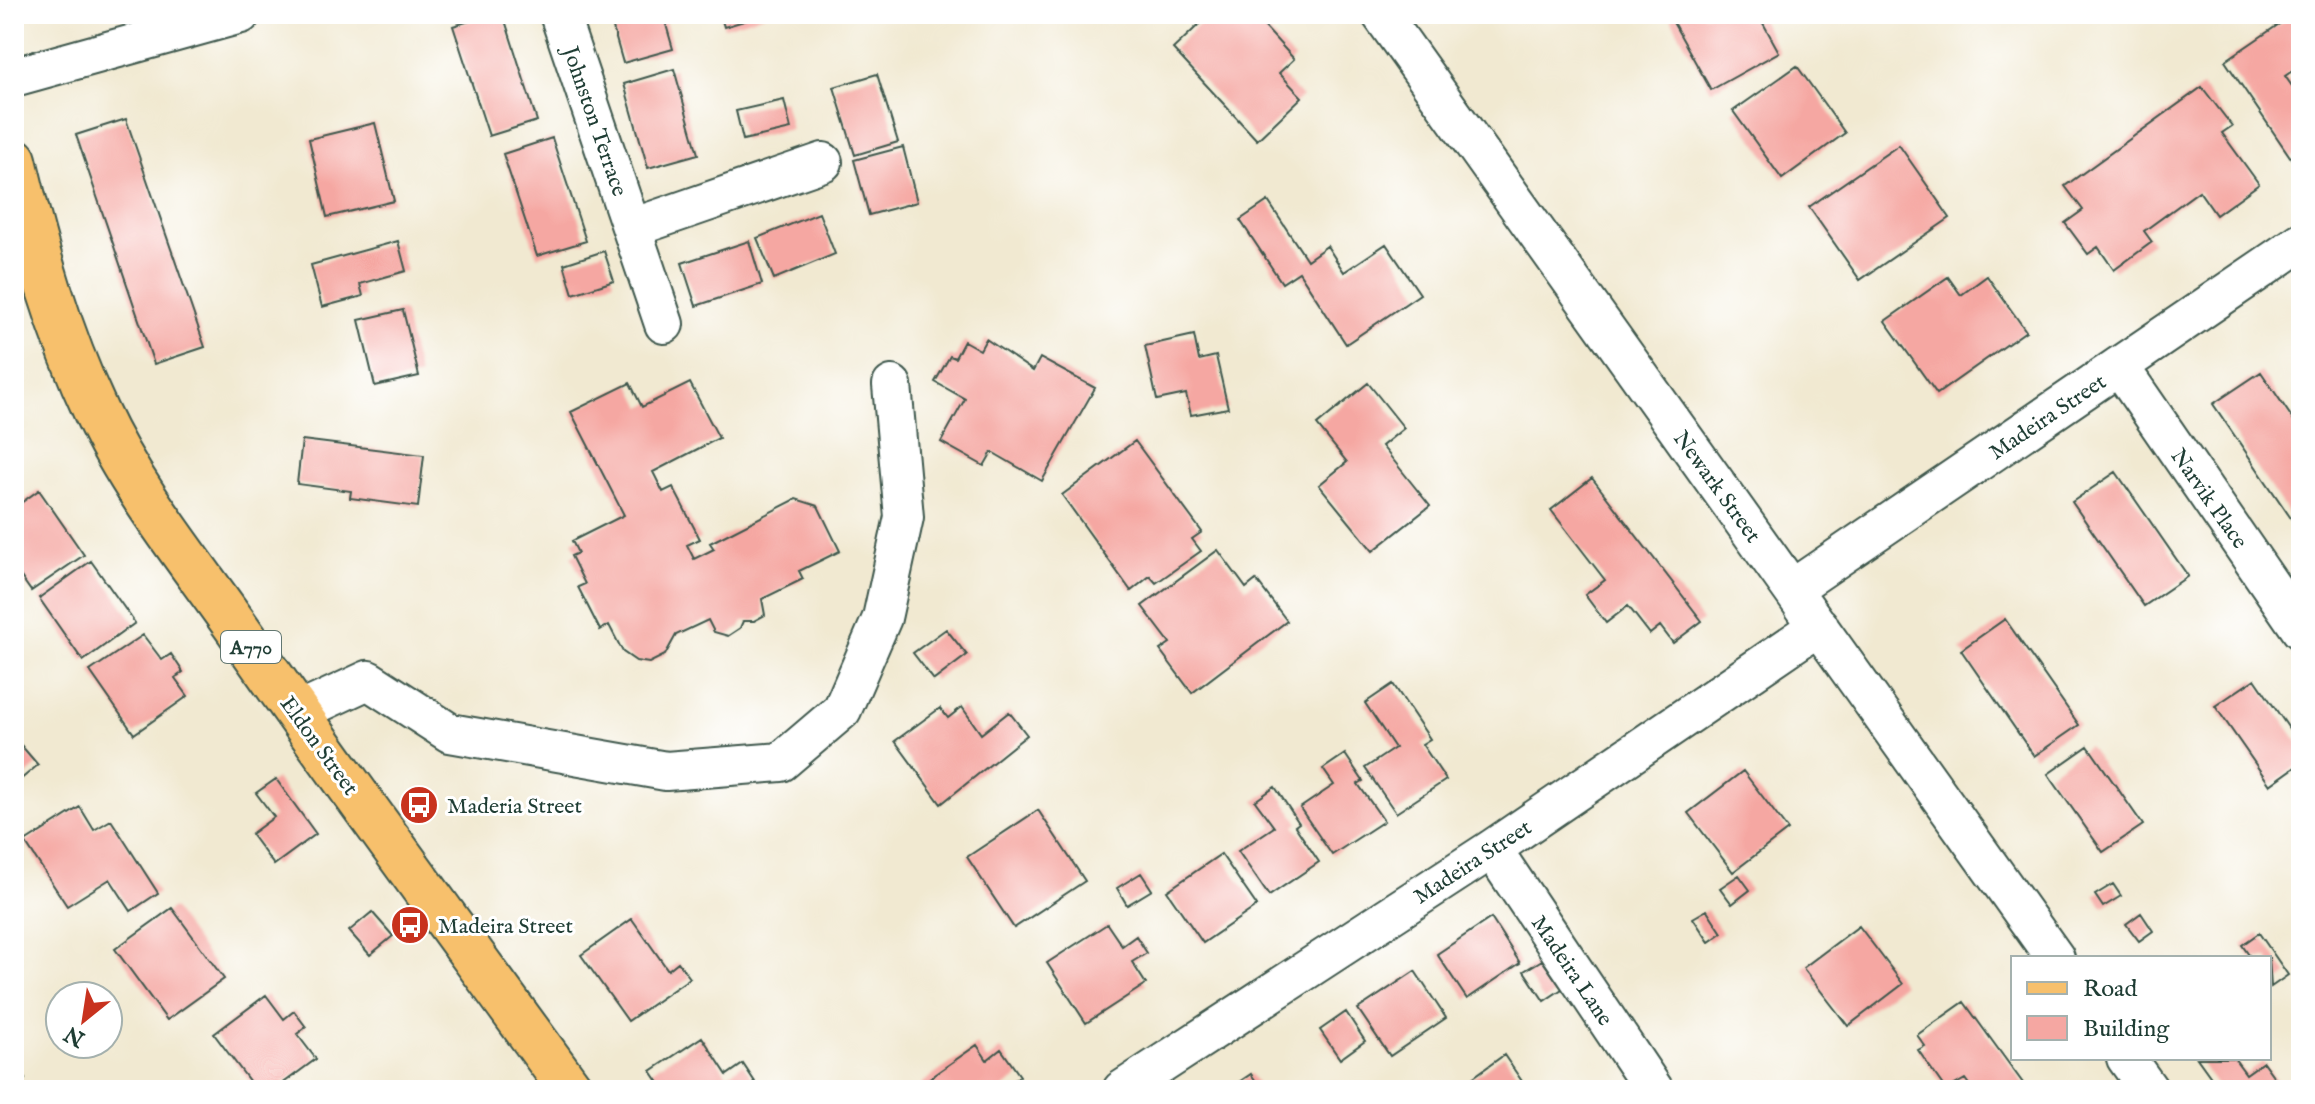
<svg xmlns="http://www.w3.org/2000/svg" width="2315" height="1104" font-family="'IM FELL English',serif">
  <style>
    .building { fill: #f5a7a2 }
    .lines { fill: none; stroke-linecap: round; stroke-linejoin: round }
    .minor-casing { stroke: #3e574c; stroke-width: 42 }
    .major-casing { stroke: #3e574c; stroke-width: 48 }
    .path { stroke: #3e574c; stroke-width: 5; stroke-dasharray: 6 6; stroke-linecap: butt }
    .minor { stroke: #fff; stroke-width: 38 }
    .major { stroke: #f7c06c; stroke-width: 44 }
    .labels { text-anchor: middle; stroke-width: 6; stroke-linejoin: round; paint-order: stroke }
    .shield { fill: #fff; stroke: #627771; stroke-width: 2 }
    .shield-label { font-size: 20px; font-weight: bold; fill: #1f3d34 }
    .street-label { font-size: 22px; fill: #1f3d34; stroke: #fff }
    .poi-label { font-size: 22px; fill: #1f3d34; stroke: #fff; text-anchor: start }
  </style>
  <rect width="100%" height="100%" fill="#fff"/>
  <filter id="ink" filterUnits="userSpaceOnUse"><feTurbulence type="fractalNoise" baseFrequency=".0125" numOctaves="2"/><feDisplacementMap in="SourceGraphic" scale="16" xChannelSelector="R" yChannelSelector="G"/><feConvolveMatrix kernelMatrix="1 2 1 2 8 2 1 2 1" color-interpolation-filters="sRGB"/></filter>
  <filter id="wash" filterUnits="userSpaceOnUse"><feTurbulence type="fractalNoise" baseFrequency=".006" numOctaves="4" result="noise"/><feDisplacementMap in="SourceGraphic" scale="32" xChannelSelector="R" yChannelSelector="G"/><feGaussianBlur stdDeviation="1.8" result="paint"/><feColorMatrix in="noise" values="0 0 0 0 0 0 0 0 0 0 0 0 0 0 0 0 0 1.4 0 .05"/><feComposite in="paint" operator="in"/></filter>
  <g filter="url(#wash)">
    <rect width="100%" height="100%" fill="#f1e9d1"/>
    <g id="blocks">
      <path class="building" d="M493,14H503L537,121L489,136L453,26Z
        M609,14H663L673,49L623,63Z
        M720,14H764V15L724,27Z
        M1210,14H1253L1294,59L1279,73L1302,97L1257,140L1173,49Z
        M1676,14H1758L1779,52L1711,90L1670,17Z
        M2294,14H2301V65L2285,76L2301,99V151L2291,158L2225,61Z
        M1797,66L1845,133L1782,179L1733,111Z
        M674,69L698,154L648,168L624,84Z
        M877,74L898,142L855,155L834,87Z
        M2202,87L2232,126L2222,133L2259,184L2216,215L2199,191L2144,231L2152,242L2114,270L2098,247L2088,254L2065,223L2083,210L2065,186Z
        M784,100L791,129L743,140L736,111Z
        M126,119L205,347L154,364L76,135Z
        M375,123L394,201L327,217L309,139Z
        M552,138L586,241L537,256L503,154Z
        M1899,145L1950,218L1860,280L1809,207Z
        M903,147L917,202L869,215L854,160Z
        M1268,201L1307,260L1327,246L1344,272L1386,244L1420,294L1346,344L1299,272L1282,283L1240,220Z
        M819,213L835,254L774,279L757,238Z
        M398,241L406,271L360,284L363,296L322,307L311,265Z
        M749,241L762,284L696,306L682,263Z
        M604,251L614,281L573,294L564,264Z
        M1987,276L2026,331L1937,394L1885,321L1948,277L1961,295Z
        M403,310L419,376L375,386L359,320Z
        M1194,335L1199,360L1216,356L1228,408L1191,415L1186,394L1157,400L1145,346Z
        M986,339L1033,371L1040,358L1095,388L1042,481L992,452L984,466L941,442L965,399L935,382L950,356L955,358L964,341L980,350Z
        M2261,372L2301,431V533L2213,404Z
        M630,383L642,407L690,383L719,438L653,472L663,492L673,487L700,539L687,545L694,559L714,549L710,543L796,499L818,506L840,551L799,571L803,579L762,599L765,615L754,621H743L740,628L728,636L714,632L708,620L676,635L665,655L649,663L636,661L623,652L609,625L600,630L578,587L585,584L571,556L578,553L572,541L624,515L571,412Z
        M1368,383L1404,428L1382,446L1430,506L1373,551L1319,485L1347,462L1317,425Z
        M302,440L424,455L418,507L350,498L351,491L297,484Z
        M1135,441L1202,532L1192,539L1201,551L1156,583L1150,576L1131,591L1062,495Z
        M2116,472L2188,576L2144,606L2072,502Z
        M1592,478L1702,621L1673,643L1660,626L1650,634L1628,606L1606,623L1585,595L1605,580L1551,510Z
        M39,490L84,555L31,591L14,567V508Z
        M1218,550L1246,588L1256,580L1287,621L1192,693L1160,650L1170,643L1142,606Z
        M91,561L135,623L83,661L39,598Z
        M2005,619L2079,725L2034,756L1961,650Z
        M946,629L967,655L934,680L913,653Z
        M143,635L162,660L171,654L183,672L175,678L188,696L134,734L90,671Z
        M2255,679L2301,746V763L2270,785L2215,706Z
        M1393,684L1430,739L1422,744L1446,780L1396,813L1365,768L1395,748L1365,703Z
        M962,707L981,734L1009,712L1027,735L941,804L895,741L940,708L948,718Z
        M14,737L38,765L14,785Z
        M2088,746L2143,825L2103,852L2048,774Z
        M1345,754L1363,781L1358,784L1384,821L1332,855L1300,808L1334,785L1323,769Z
        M1743,771L1788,830L1733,872L1688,813Z
        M276,779L316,834L274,865L251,834L274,817L256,793Z
        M1275,787L1299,823L1295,826L1319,862L1269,896L1238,851L1274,827L1255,801Z
        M80,807L94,830L111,820L158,893L131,911L110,879L67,906L25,842Z
        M1038,810L1085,881L1014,928L967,857Z
        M1221,854L1257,906L1203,943L1167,891Z
        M1141,873L1152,890L1127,905L1117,888Z
        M1739,875L1750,890L1732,904L1720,888Z
        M2113,884L2121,896L2103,907L2095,895Z
        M172,908L224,979L167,1020L115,949Z
        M1707,910L1722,933L1709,942L1693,918Z
        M372,912L393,936L370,955L349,931Z
        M2141,913L2153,931L2139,941L2126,924Z
        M1491,918L1520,963L1467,999L1437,954Z
        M632,919L668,970L678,962L690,978L628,1021L581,955Z
        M1107,924L1122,946L1136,936L1147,953L1132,962L1146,984L1086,1023L1047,963Z
        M1859,926L1903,984L1848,1026L1803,968Z
        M2259,933L2288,975L2271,987L2269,958H2251L2242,945Z
        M1542,960L1562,989L1544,1001L1524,971Z
        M1415,971L1446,1018L1390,1056L1358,1009Z
        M266,995L284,1019L294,1011L306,1027L297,1034L316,1059L274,1090H256L214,1034Z
        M1964,1002L1985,1031L2028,1090H1973L1965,1079L1946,1090L1918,1050L1925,1046L1917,1035Z
        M1346,1012L1365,1041L1340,1059L1320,1030Z
        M702,1037L727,1075L743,1064L759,1088L664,1090L651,1071Z
        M977,1045L987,1060L1001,1049L1020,1076L1000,1090H925L921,1084Z
        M1504,1055L1528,1090H1474L1468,1081Z
        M2197,1058H2234L2246,1074L2263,1062L2279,1084L2271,1090H2220Z
        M1251,1074L1262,1090H1227Z"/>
    </g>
  </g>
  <g filter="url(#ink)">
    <use href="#blocks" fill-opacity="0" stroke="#3e574c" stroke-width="2"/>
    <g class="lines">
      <defs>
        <path id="minor" d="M559,14L664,324
          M1381,14L2055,958
          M14,77L241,14
          M632,228L823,162
          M2119,366L2301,630
          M1792,589L2301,242
          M297,713L368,680L450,733L666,771L781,762L842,710L882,618L904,517L892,385
          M1492,849L1654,1090
          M2126,1058L2149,1090
          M1122,1090L1492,849L1819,626"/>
        <path id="major" d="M14,160C35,248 58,331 96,412C133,492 192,563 242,635C349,788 461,939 571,1090"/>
      </defs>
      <use href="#minor" class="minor-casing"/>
      <use href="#major" class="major-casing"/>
      <path class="path" d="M14,1066L31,1090"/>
      <use href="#minor" class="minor"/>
      <use href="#major" class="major"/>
    </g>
  </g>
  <defs>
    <symbol id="bus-disc" viewBox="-11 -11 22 22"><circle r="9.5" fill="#c8321e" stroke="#fff"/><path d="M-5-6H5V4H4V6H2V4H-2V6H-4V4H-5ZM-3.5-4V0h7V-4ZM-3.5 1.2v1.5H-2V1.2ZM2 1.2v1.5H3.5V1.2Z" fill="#fff"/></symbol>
  </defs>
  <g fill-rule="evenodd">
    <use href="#bus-disc" x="397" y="783" width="44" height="44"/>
    <use href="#bus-disc" x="388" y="903" width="44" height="44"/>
  </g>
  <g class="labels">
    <rect class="shield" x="221" y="631" width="60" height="32" rx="6"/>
    <g class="shield-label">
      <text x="251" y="654">A770</text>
    </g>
    <g class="street-label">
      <text transform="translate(596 121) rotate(71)" y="8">Johnston Terrace</text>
      <text transform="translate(2047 416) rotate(-34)" y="8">Madeira Street</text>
      <text transform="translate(1718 486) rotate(54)" y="8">Newark Street</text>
      <text transform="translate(2210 498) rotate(55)" y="8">Narvik Place</text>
      <text transform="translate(320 745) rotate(54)" y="8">Eldon Street</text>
      <text transform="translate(1472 861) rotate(-33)" y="8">Madeira Street</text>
      <text transform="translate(1573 970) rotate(56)" y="8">Madeira Lane</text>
    </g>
    <g class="poi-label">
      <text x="447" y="813">Maderia Street</text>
      <text x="438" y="933">Madeira Street</text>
    </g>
  </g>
  <rect width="2315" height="1104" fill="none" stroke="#fff" stroke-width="48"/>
  <rect x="2011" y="956" width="260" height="104" fill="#ffffff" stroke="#a5b1ae" stroke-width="2"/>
  <rect x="2027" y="982" width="40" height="12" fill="#f7c06c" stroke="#a5b1ae" stroke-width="2"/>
  <text x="2083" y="996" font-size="24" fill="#1f3d34">Road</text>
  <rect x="2027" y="1016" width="40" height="24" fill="#f5a7a2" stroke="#a5b1ae" stroke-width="2"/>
  <text x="2083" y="1036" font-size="24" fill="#1f3d34">Building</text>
  <g transform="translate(84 1020) rotate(210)"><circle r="38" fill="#ffffff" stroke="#a5b1ae" stroke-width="2"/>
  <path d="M0-6L14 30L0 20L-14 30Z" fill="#c8321e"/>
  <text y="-12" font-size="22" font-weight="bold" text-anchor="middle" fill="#1f3d34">N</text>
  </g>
</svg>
